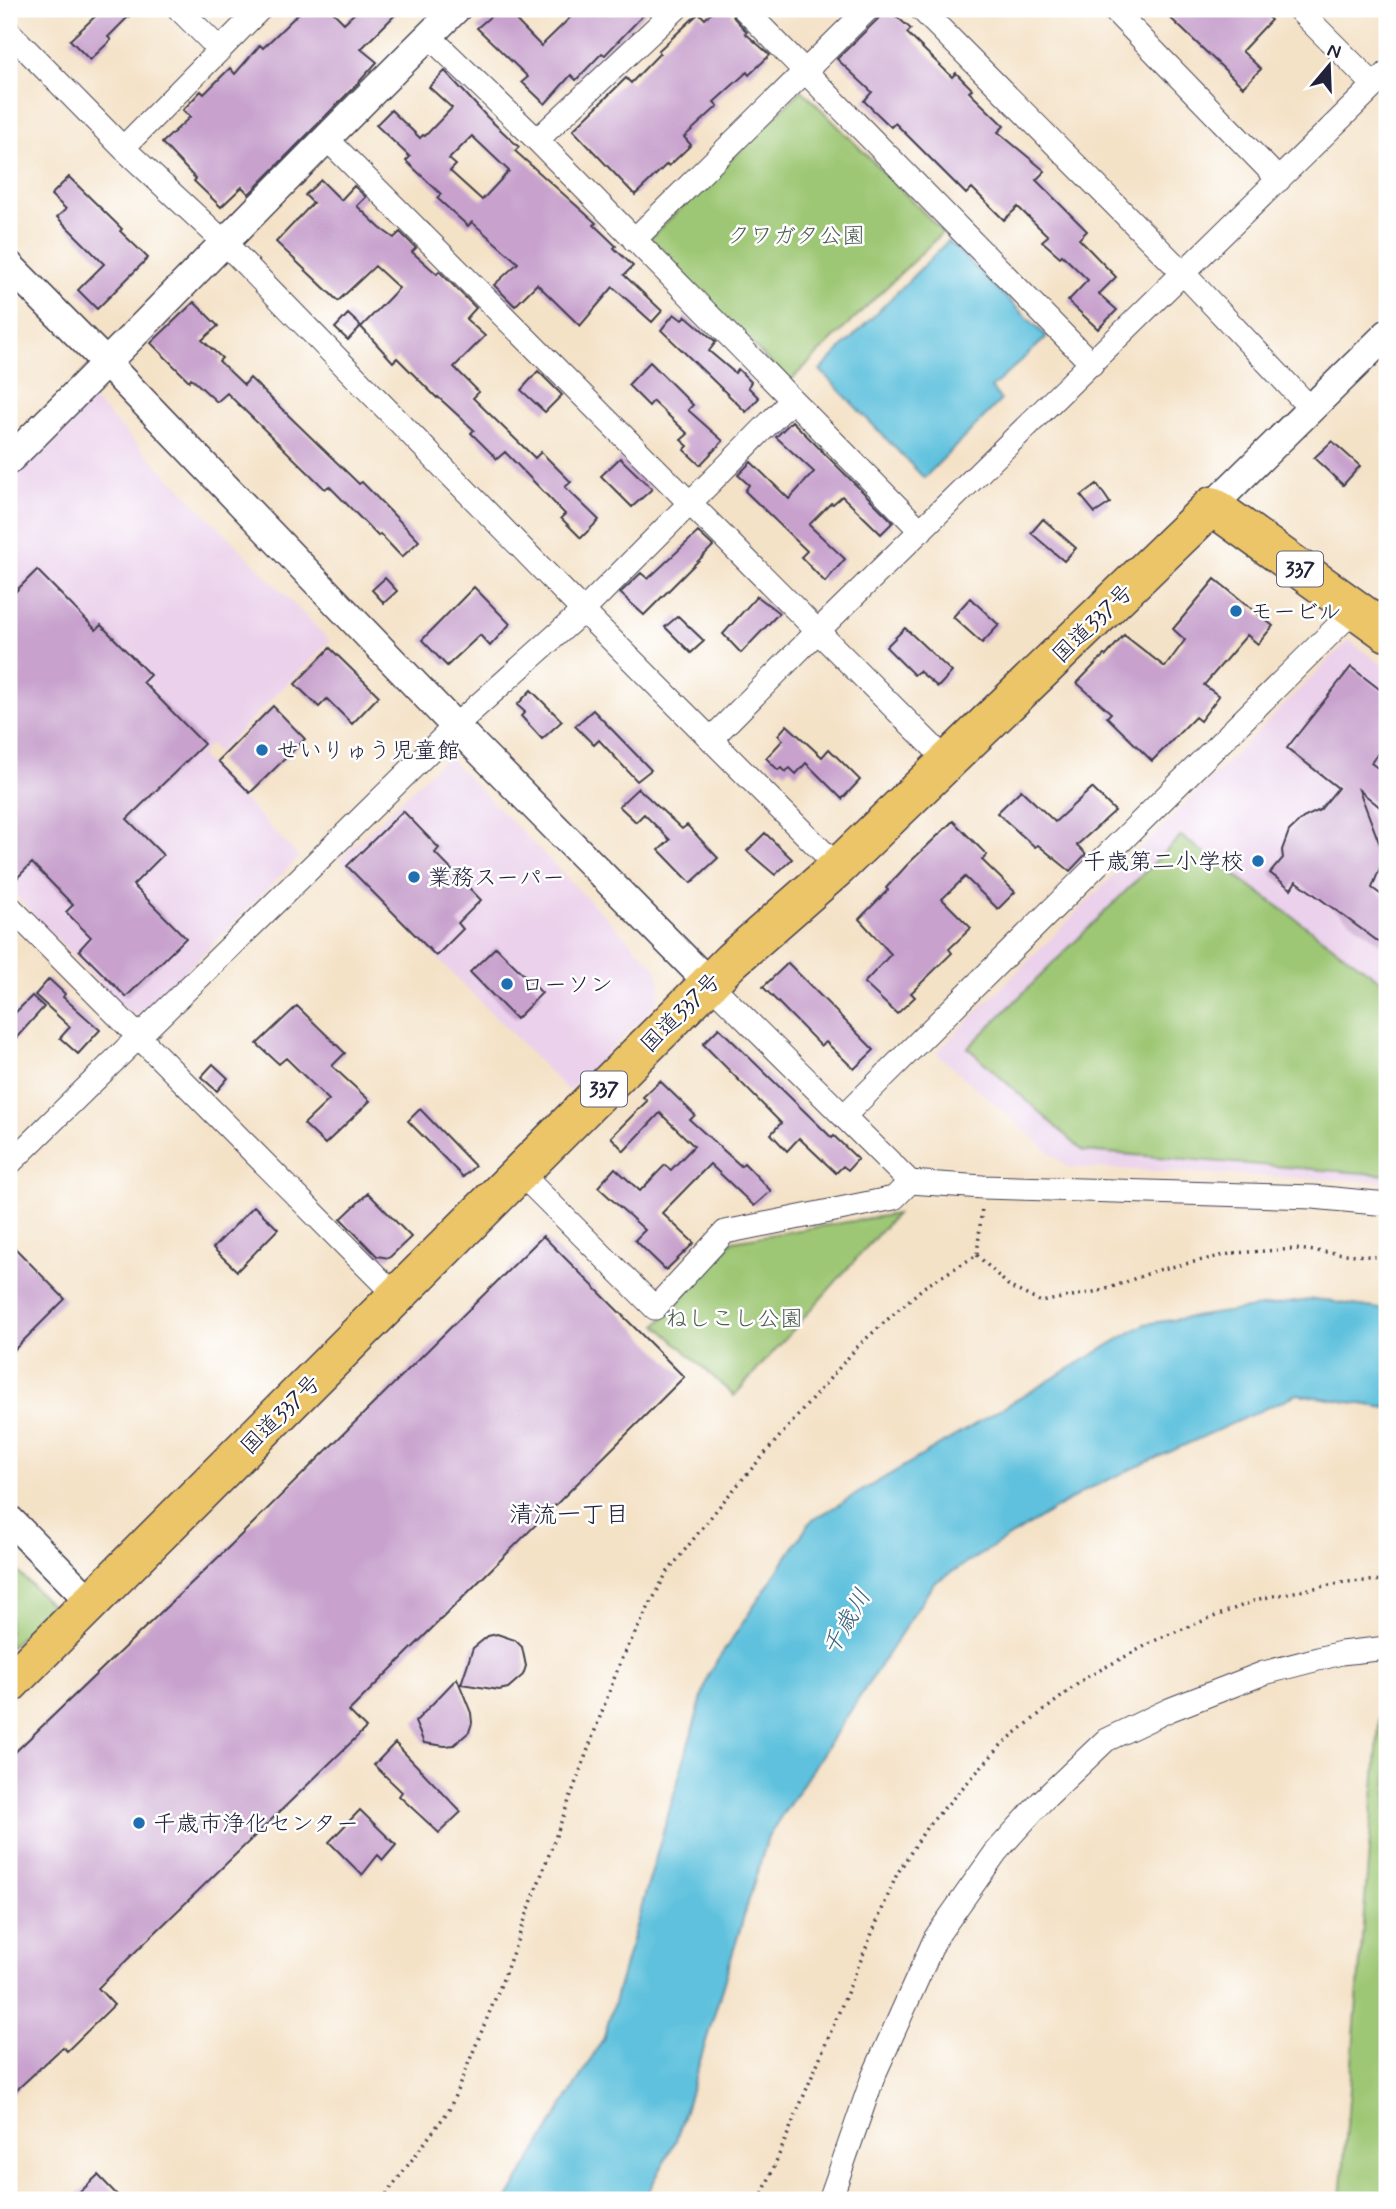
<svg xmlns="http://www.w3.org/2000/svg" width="1396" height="2209" font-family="Mynerve,'Klee One',sans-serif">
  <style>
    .built { fill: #ebd1eb }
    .green { fill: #9ec774; stroke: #607458; stroke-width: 2 }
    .water { fill: #5fc1dd; stroke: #40728c; stroke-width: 2 }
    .building { fill: #c8a2cd; fill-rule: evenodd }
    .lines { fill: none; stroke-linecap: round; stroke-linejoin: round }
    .minor-casing { stroke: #423f50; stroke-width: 25 }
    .tertiary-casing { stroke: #423f50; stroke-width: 31 }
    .trunk-casing { stroke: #423f50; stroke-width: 41 }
    .path { stroke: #423f50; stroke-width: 3.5; stroke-dasharray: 2 5; stroke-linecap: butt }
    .minor { stroke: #fff; stroke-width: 23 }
    .tertiary { stroke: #fff; stroke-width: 28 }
    .trunk { stroke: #ecc569; stroke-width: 38 }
    .poi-dot { fill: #1f6fb2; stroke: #fff; stroke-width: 2.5 }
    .labels { text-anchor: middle; stroke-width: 5; stroke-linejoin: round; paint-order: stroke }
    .shield { fill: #fff; stroke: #646476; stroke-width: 2 }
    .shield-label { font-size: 21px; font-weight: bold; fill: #22223b }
    .park-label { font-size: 23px; fill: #4d5c4f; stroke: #fff }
    .poi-label { font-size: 23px; fill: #22223b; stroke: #fff; text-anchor: start }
    .street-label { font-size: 23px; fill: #22223b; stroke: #fff }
    .neighbourhood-label { font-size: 24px; fill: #22223b; stroke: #fff }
    .water-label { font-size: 24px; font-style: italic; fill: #3a627c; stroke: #fff }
  </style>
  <rect width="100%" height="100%" fill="#fff"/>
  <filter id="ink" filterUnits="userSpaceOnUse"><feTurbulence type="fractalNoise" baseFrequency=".0143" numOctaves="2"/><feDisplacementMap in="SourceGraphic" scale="14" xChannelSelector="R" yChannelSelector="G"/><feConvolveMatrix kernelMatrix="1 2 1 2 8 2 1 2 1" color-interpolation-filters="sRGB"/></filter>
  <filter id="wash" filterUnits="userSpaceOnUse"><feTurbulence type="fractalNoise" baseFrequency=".00686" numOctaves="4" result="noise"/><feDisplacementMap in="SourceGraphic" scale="28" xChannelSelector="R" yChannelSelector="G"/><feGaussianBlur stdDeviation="1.57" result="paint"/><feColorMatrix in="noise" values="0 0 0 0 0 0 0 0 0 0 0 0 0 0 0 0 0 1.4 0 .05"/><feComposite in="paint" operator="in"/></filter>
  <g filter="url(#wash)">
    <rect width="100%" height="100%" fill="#f4e2c7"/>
    <path class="built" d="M92,398L330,641L218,753L210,745L200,755L299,857L145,1012L138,1013L128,1012L9,889V479Z
      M1349,640L1387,669V1182L1067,1167L936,1053Z
      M447,756L656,968L660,984L659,996L650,1010L568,1091L340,859Z"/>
    <path class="green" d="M802,90L943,232L789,382L649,239Z
      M1181,836L1387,985V1175L1083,1151L968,1048Z
      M896,1214L734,1396L657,1325L733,1241Z
      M9,1563L52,1606L9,1648Z
      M1383,1675H1387V2200H1341Z"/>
    <path class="water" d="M948,241L1047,337L991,388L1001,400L924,478L820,370Z
      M1315,1299L1387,1310V1408L1297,1394L1088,1489L934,1583L768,1837L676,2140L644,2200H507L604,2037L709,1673L811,1521L1145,1324Z"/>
    <g id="blocks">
      <path class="building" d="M103,9H136L108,37L111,40L90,60L70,40Z
        M303,9H330L344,23L359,9H401L361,49L377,62L359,82L249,194L242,187L221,207L194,181L196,179L162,143L190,117L183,110L201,91L204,94L230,68L235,74L260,45L263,48Z
        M499,9H505L541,46L579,9H606L613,15L620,9H649L605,55L602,53L576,80L571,75L545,104L522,82L528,77L477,28Z
        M715,9H730L734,18L747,32L745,33L770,55L749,75L747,72L714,102L718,106L684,137L691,145L669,166L667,164L635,195L573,130L626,78L631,83L660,53L658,51L699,13L705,19Z
        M888,9L911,29L907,33L952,77L956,73L972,89L969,92L1004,126L998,132L1045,171L1036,180L1087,231L1079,239L1116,277L1099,294L1117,310L1098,329L1068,301L1088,280L1062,255L1060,257L1042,241L1048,236L1018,207L1004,220L972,188L966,194L895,123L891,127L864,101L872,92L837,59Z
        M1161,9H1259L1271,20L1242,51L1261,69L1243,87Z
        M445,71L487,117L519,147L515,151L596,223L594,225L616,246L614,248L633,266L624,275L662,311L652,322L613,287L580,326L537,284L515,306L494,285L518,263L472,222L468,226L437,198L441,194L406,161L410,157L376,125L391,110L420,138L423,135L425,136L452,108L429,87ZM472,136L509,171L482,200L450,171L456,165L449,159Z
        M69,177L122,229L120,231L148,258L97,309L78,290L104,264L57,217L66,209L51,195Z
        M321,180L341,200L354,186L366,197L357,206L380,228L394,238L400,232L416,248L412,252L437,274L439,271L476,308L466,319L485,336L454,367L479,392L473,398L535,458L541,452L571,482L565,487L599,520L581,538L561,518L565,514L505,452L497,459L471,433L474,430L438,397L437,398L397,358L393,362L361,327L399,288L375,266L338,301L276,242L313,203L305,195Z
        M194,302L218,326L202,340L222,358L219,361L244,385L250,378L359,484L362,482L419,541L402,557L380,534L378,536L329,486L325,489L227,393L217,402L191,378L189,381L151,343Z
        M348,314L361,326L348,340L335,328Z
        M674,314L682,320L686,316L716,342L709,351L735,373L738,369L751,382L748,387L759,398L746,412L661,330Z
        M650,362L693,405L688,410L723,441L700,465L684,450L688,446L681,440L688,434L653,401L649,406L628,385Z
        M538,371L562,395L545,412L521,390Z
        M792,421L893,522L881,534L842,496L833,504L831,503L809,525L845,559L825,582L801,557L807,551L745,491L749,485L738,475L751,462L789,499L814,472L776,437Z
        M1332,441L1360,466L1343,485L1314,458Z
        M620,458L652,489L632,507L601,476Z
        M1097,484L1110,503L1095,513L1081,496Z
        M1043,519L1076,548L1064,561L1031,533Z
        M698,532L713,546L644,615L620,593L641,573L648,579Z
        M37,570L96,630L101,625L150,675L143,682L204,744L127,819L163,855L133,885L186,938L126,997L79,950L91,937L66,912L73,905L32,863L9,886V598Z
        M385,578L397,591L384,603L372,590Z
        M1215,579L1273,626L1258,644L1247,635L1204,685L1219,696L1200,721L1195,717L1152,761L1107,717L1111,713L1077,683L1104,655L1106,656L1124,635L1165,667L1185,640L1173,629Z
        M474,587L510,624L490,646L480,635L447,666L422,640Z
        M757,596L779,613L741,653L723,634Z
        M970,598L999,625L982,643L953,617Z
        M678,616L704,641L691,653L665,627Z
        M905,628L952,672L938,687L919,671L914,675L886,647Z
        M330,648L379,696L352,724L327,699L319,707L295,684Z
        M1351,667L1387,695V741L1371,763L1387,775V813L1359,790L1380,845L1381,865L1372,888L1387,899V948L1296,881L1291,889L1270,873L1283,858L1282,850L1289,831L1303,818L1320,810L1338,788L1287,748Z
        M531,690L562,721L542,739L521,716L525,712L517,705Z
        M273,706L305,739L250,793L218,761Z
        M593,710L651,770L637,781L599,740L594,745L575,726Z
        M787,725L822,757L829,749L860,780L842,799L806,763L796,774L790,768L785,772L781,768L778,770L766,758L783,740L778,735Z
        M638,788L682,829L687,825L718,858L691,883L659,850L670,840L644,814L636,822L619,806Z
        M1092,788L1115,811L1077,845L1086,854L1070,871L1038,845L1035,847L997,813L1021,790L1055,822Z
        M403,811L439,848L435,853L481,900L458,923L463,929L436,956L347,866Z
        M953,821L987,855L982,860L1015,892L998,909L965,877L942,899L971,928L949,949L952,953L911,993L915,997L897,1014L864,983L891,954L859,919L888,890L886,888L908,864Z
        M765,833L792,859L775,875L747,851Z
        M496,947L542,993L516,1019L470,972Z
        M788,963L874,1050L854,1069L826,1042L821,1046L763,987Z
        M49,979L65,994L63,997L100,1030L78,1054L60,1038L70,1027L35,995Z
        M32,996L44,1007L9,1046V1019Z
        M297,1006L345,1053L332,1066L370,1101L325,1144L304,1124L329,1100L286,1058L279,1064L257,1044Z
        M719,1028L832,1138L834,1136L858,1159L848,1170L843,1166L836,1173L799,1138L787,1151L771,1134L781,1123L703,1044Z
        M213,1064L228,1078L217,1091L201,1077Z
        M660,1081L695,1115L690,1120L741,1166L744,1163L771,1191L754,1206L710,1164L662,1213L694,1243L666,1270L635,1240L645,1230L598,1187L615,1168L640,1191L665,1165L671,1170L694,1146L660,1113L624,1151L611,1137L647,1101L643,1097Z
        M420,1109L475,1166L463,1177L408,1121Z
        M368,1193L411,1237L389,1258L377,1256L341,1219Z
        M254,1206L278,1229L237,1271L213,1248Z
        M543,1236L684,1377L349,1711L366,1728L98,1988L114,2005L67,2051L63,2047L9,2097V1758L230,1546Z
        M9,1242L65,1299L9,1355Z
        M497,1634L515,1640L522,1647L526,1666L523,1675L508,1688L499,1690L461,1684L473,1648L488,1636Z
        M457,1678L471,1713L472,1723L469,1732L454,1745L445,1746L424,1743L415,1722Z
        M395,1743L461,1812L439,1833L399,1796L402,1792L374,1765Z
        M360,1810L396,1845L383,1860L378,1855L362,1875L329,1842Z
        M98,2175L122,2200H72Z"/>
    </g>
  </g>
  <g filter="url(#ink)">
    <use href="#blocks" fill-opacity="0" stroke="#423f50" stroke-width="2"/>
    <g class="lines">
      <defs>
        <path id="minor" d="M179,9L220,50
          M744,9L1092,364
          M921,9L1184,274L1311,409
          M1113,9L1279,180
          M1298,9L1374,85
          M9,32L123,148L223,241L583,611L838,867
          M429,36L537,140L921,531
          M327,139L948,762
          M537,140L676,9
          M123,148L260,9
          M634,240L868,9
          M711,739L817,632L1387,73
          M9,906L397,1297
          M709,983L910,1182L983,1187L1313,1197L1387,1204
          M844,1116L1356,608
          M9,1164L455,726L583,611L791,401
          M520,1173L655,1308L725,1232L894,1198L910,1182
          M830,2200L873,2077L936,1937L996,1852L1041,1802L1106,1740L1169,1710L1264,1673L1341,1653L1387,1648"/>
        <path id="tertiary" d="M9,265L113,370L455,726L709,983
          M9,460C160,311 305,157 456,9
          M1212,506L1387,334
          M9,1519L92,1603"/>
        <path id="trunk" d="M9,1684L732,960L838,867L1212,506L1387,632"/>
      </defs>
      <use href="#minor" class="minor-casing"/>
      <use href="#tertiary" class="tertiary-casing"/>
      <use href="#trunk" class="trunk-casing"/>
      <path class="path" d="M977,1255L1010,1287L1041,1302L1104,1290L1158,1270L1234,1253L1295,1249L1387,1258
        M382,2200L449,2110L500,1987L621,1660L666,1574L722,1503L859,1345L924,1287L977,1255L982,1207
        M760,2200L897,1874L927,1827L1003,1743L1085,1678L1160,1638L1259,1599L1345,1582L1387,1580"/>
      <use href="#minor" class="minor"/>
      <use href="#tertiary" class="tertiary"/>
      <use href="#trunk" class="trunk"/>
    </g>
  </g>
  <g class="poi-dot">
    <circle cx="1236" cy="611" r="7"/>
    <circle cx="262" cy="750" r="7"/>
    <circle cx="1258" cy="861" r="7"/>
    <circle cx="414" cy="877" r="7"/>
    <circle cx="507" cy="984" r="7"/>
    <circle cx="139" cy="1823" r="7"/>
  </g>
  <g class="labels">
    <g class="shield">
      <rect x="1277" y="551.5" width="46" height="35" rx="5"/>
      <rect x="581" y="1071.5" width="46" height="35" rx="5"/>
    </g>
    <g class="shield-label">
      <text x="1300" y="576">337</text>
      <text x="604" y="1096">337</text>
    </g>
    <g class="park-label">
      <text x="796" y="243">クワガタ公園</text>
      <text x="734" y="1326">ねしこし公園</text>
    </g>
    <g class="poi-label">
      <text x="1250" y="619">モービル</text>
      <text x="276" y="758">せいりゅう児童館</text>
      <text x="1244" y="869" text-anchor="end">千歳第二小学校</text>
      <text x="428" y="885">業務スーパー</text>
      <text x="521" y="992">ローソン</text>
      <text x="153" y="1831">千歳市浄化センター</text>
    </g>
    <g class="street-label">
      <text transform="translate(1092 623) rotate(-44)" y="8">国道337号</text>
      <text transform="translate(680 1012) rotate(-45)" y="8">国道337号</text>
      <text transform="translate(280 1414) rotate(-45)" y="8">国道337号</text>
    </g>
    <g class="neighbourhood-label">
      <text x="569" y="1522">清流一丁目</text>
    </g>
    <g class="water-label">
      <text transform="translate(846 1622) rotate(-60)" y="8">千歳川</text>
    </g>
  </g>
  <rect width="1396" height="2209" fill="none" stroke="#fff" stroke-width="35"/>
  <g transform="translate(1329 66) rotate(19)" stroke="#ffffff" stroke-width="5" paint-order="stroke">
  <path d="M0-5L12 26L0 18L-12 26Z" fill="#22223b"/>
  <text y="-10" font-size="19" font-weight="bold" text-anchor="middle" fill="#22223b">N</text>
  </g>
</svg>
